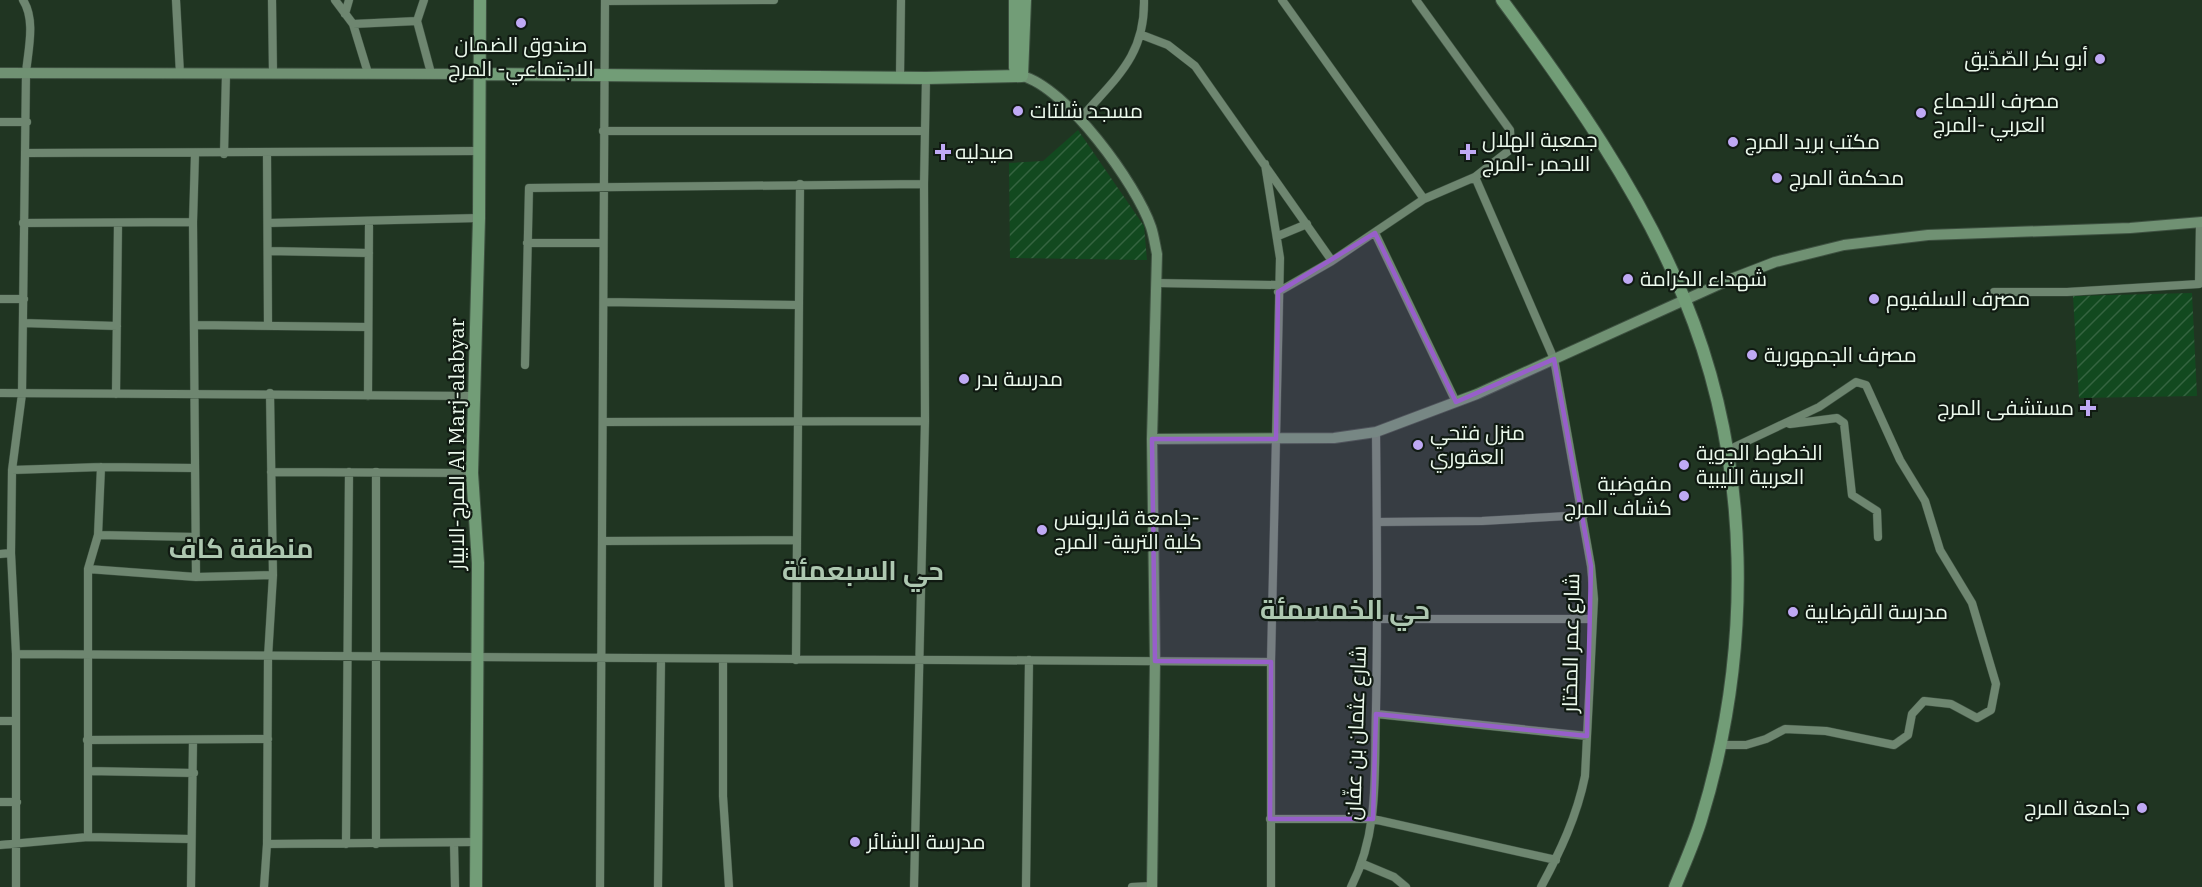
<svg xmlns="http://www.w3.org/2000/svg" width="2202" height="887" font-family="'IBM Plex Serif',Cairo,serif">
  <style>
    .garden { fill: url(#garden-furrows) }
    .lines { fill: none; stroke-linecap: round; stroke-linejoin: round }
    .street-casing { stroke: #3e5141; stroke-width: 9 }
    .secondary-casing { stroke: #3e5141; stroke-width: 12 }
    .primary-casing { stroke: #3e5141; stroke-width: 14 }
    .street { stroke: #6e8670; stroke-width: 8 }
    .secondary { stroke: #709173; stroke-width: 10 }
    .primary { stroke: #729d77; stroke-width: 12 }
    .marked { fill: #975fca; fill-opacity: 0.2; stroke: #975fca; stroke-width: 4.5; stroke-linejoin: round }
    .poi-dot { fill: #bfa9f4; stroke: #101a12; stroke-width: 2 }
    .labels { text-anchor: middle; stroke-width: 4.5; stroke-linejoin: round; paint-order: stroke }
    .poi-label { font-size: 21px; fill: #ebf9ec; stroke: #101a12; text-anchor: start }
    .street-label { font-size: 21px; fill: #ebf9ec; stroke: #101a12 }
    .district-label { font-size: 27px; font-weight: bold; fill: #adc7b0; stroke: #101a12 }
  </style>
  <defs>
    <pattern id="garden-furrows" width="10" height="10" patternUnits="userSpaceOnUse" patternTransform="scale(1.5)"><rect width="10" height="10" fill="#12491f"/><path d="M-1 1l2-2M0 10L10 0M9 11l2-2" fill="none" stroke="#356440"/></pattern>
  </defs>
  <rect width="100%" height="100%" fill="#203522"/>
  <path class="garden" d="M1078,130L1144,226L1147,260L1010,258L1009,163L1043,161Z
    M2192,293L2197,396L2079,398L2073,296Z"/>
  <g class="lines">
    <defs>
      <path id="street" d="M176,0L180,74
        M272,0L273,74
        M335,0L353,24L368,73
        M1282,0L1424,199
        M605,1L774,0
        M345,14L349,0
        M417,21L431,73
        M353,24L417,21L424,0
        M1142,35L1168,45L1195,66L1332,261
        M900,77L901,0
        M1081,118C1115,78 1145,57 1144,0
        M0,122H27
        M603,131H925
        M27,153L479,151
        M195,154L193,222L196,577
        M224,154L226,74
        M267,154L268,325
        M1265,164L1280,258L1271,662V887
        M1475,177L1554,359L1591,566L1594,599L1585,776C1577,816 1560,852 1541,887
        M924,184L926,78
        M23,223L193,222
        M268,223L479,218
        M1375,233L1456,402
        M1278,236L1307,224
        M527,243H603
        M268,251L369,253
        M1156,283L1278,285
        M1278,292L1332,261L1424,199L1475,177L1511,149L1510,130L1416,0
        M1994,292H2067L2199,284L2200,222
        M0,299H24
        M604,302L798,305
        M23,323L117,326
        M194,325L367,327
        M525,365L529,188L924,184L925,421L914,887
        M0,393L473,396
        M116,394L118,223
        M368,396L369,222
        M603,422L925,421
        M1790,424L1837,418L1844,423L1852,495L1877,511L1878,537
        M12,470L101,467L194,468
        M271,472L472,473
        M376,472V844
        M1377,522L1482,521L1584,515
        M98,535L196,537
        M603,541L797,540
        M0,554L11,553
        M88,569L196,577L273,575
        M1378,619H1593
        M16,654L1271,662
        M723,660V796L729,887
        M796,660L800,184
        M1376,714L1587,736
        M0,721H16
        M87,740L268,739
        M1720,745H1746L1766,739L1785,729L1826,731L1894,745L1908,735L1912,714L1924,701L1951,704L1977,718L1991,710L1996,684L1972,603L1940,550L1925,501L1900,460L1866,385L1856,382L1819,407L1726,451
        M88,771L194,773
        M0,802H17
        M1270,819H1373L1556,860
        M88,837V569L98,535L101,467
        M454,843L455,887
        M267,844L476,842
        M346,844L349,472
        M0,845L88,837L190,839
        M1363,864L1394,877L1406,887
        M16,887V654L11,553L12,470L22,394L26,73C28,50 36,20 23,0
        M191,887L193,740
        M264,887L267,844L268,657L273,575L270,393
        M600,887L605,0
        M658,887L661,659
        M1026,887L1029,660
        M1132,887L1152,886
        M1351,887C1380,831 1374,770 1376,709C1378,617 1377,524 1376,432"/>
      <path id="secondary" d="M0,73L480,74
        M1022,76C1066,87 1137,185 1151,227C1154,236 1155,245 1157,254L1152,439L1155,661L1152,887
        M1152,439L1334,438L1376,432L1477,394L1731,279L1775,262L1844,245L1928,235L2130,228L2202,222"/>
      <path id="primary" d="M1502,0C1571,93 1640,191 1684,298C1752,463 1753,651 1701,820C1694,843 1684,865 1675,887
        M1015,68V0
        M480,74L926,78L1022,76L1025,0
        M476,887L478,563L472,473L479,218L480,0"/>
    </defs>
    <use href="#street" class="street-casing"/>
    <use href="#secondary" class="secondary-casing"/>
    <use href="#primary" class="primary-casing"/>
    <use href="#street" class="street"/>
    <use href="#secondary" class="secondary"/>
    <use href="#primary" class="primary"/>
  </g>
  <path class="marked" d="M1375,233L1456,402L1554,359L1591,566L1587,736L1376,714L1373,819H1270L1271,662L1155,661L1152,439H1276L1278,292Z"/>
  <g class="poi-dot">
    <circle cx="521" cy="23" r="6"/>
    <circle cx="2100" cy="59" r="6"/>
    <circle cx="1018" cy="111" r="6"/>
    <circle cx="1921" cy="113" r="6"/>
    <circle cx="1733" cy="142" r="6"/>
    <path d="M940 143h6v6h6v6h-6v6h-6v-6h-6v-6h6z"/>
    <path d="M1465 143h6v6h6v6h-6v6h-6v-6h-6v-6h6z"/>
    <circle cx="1777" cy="178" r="6"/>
    <circle cx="1628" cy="279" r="6"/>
    <circle cx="1874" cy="299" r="6"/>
    <circle cx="1752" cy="355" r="6"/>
    <circle cx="964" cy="379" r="6"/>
    <path d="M2085 399h6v6h6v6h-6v6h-6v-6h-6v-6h6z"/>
    <circle cx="1418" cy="445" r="6"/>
    <circle cx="1684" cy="465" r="6"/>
    <circle cx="1684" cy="496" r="6"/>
    <circle cx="1042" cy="530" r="6"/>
    <circle cx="1793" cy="612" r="6"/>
    <circle cx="2142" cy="808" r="6"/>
    <circle cx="855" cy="842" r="6"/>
  </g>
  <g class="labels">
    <g class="poi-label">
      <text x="521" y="52" text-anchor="middle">صندوق الضمان<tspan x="521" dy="24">الاجتماعي- المرج</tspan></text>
      <text x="2088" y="66" text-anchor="end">أبو بكر الصّدّيق</text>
      <text x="1933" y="108">مصرف الاجماع<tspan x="1933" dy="24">العربي -المرج</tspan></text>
      <text x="1030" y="118">مسجد شلتات</text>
      <text x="1482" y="147">جمعية الهلال<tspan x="1482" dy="24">الاحمر -المرج</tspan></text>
      <text x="1745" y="149">مكتب بريد المرج</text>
      <text x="955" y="159">صيدليه</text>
      <text x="1789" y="185">محكمة المرج</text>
      <text x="1640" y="286">شهداء الكرامة</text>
      <text x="1886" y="306">مصرف السلفيوم</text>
      <text x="1764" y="362">مصرف الجمهورية</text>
      <text x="976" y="386">مدرسة بدر</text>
      <text x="2074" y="415" text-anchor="end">مستشفى المرج</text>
      <text x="1430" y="440">منزل فتحي<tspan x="1430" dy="24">العقوري</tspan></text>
      <text x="1696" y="460">الخطوط الجوية<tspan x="1696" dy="24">العربية الليبية</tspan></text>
      <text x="1672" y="491" text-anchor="end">مفوضية<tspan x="1672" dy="24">كشاف المرج</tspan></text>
      <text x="1054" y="525">جامعة قاريونس-<tspan x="1054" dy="24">كلية التربية- المرج</tspan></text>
      <text x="1805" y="619">مدرسة القرضابية</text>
      <text x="2130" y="815" text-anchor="end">جامعة المرج</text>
      <text x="867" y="849">مدرسة البشائر</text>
    </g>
    <g class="street-label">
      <text transform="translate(457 444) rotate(-90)" y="7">المرج-الابيار Al Marj-alabyar</text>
      <text transform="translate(1571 643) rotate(-89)" y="7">شارع عمر المختار</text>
      <text transform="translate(1356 733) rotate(-88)" y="7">شارع عثمان بن عفّان</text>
    </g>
    <g class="district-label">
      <text x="241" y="558">منطقة كاف</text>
      <text x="863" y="580">حي السبعمئة</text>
      <text x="1345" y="619">حي الخمسمئة</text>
    </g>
  </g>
</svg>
